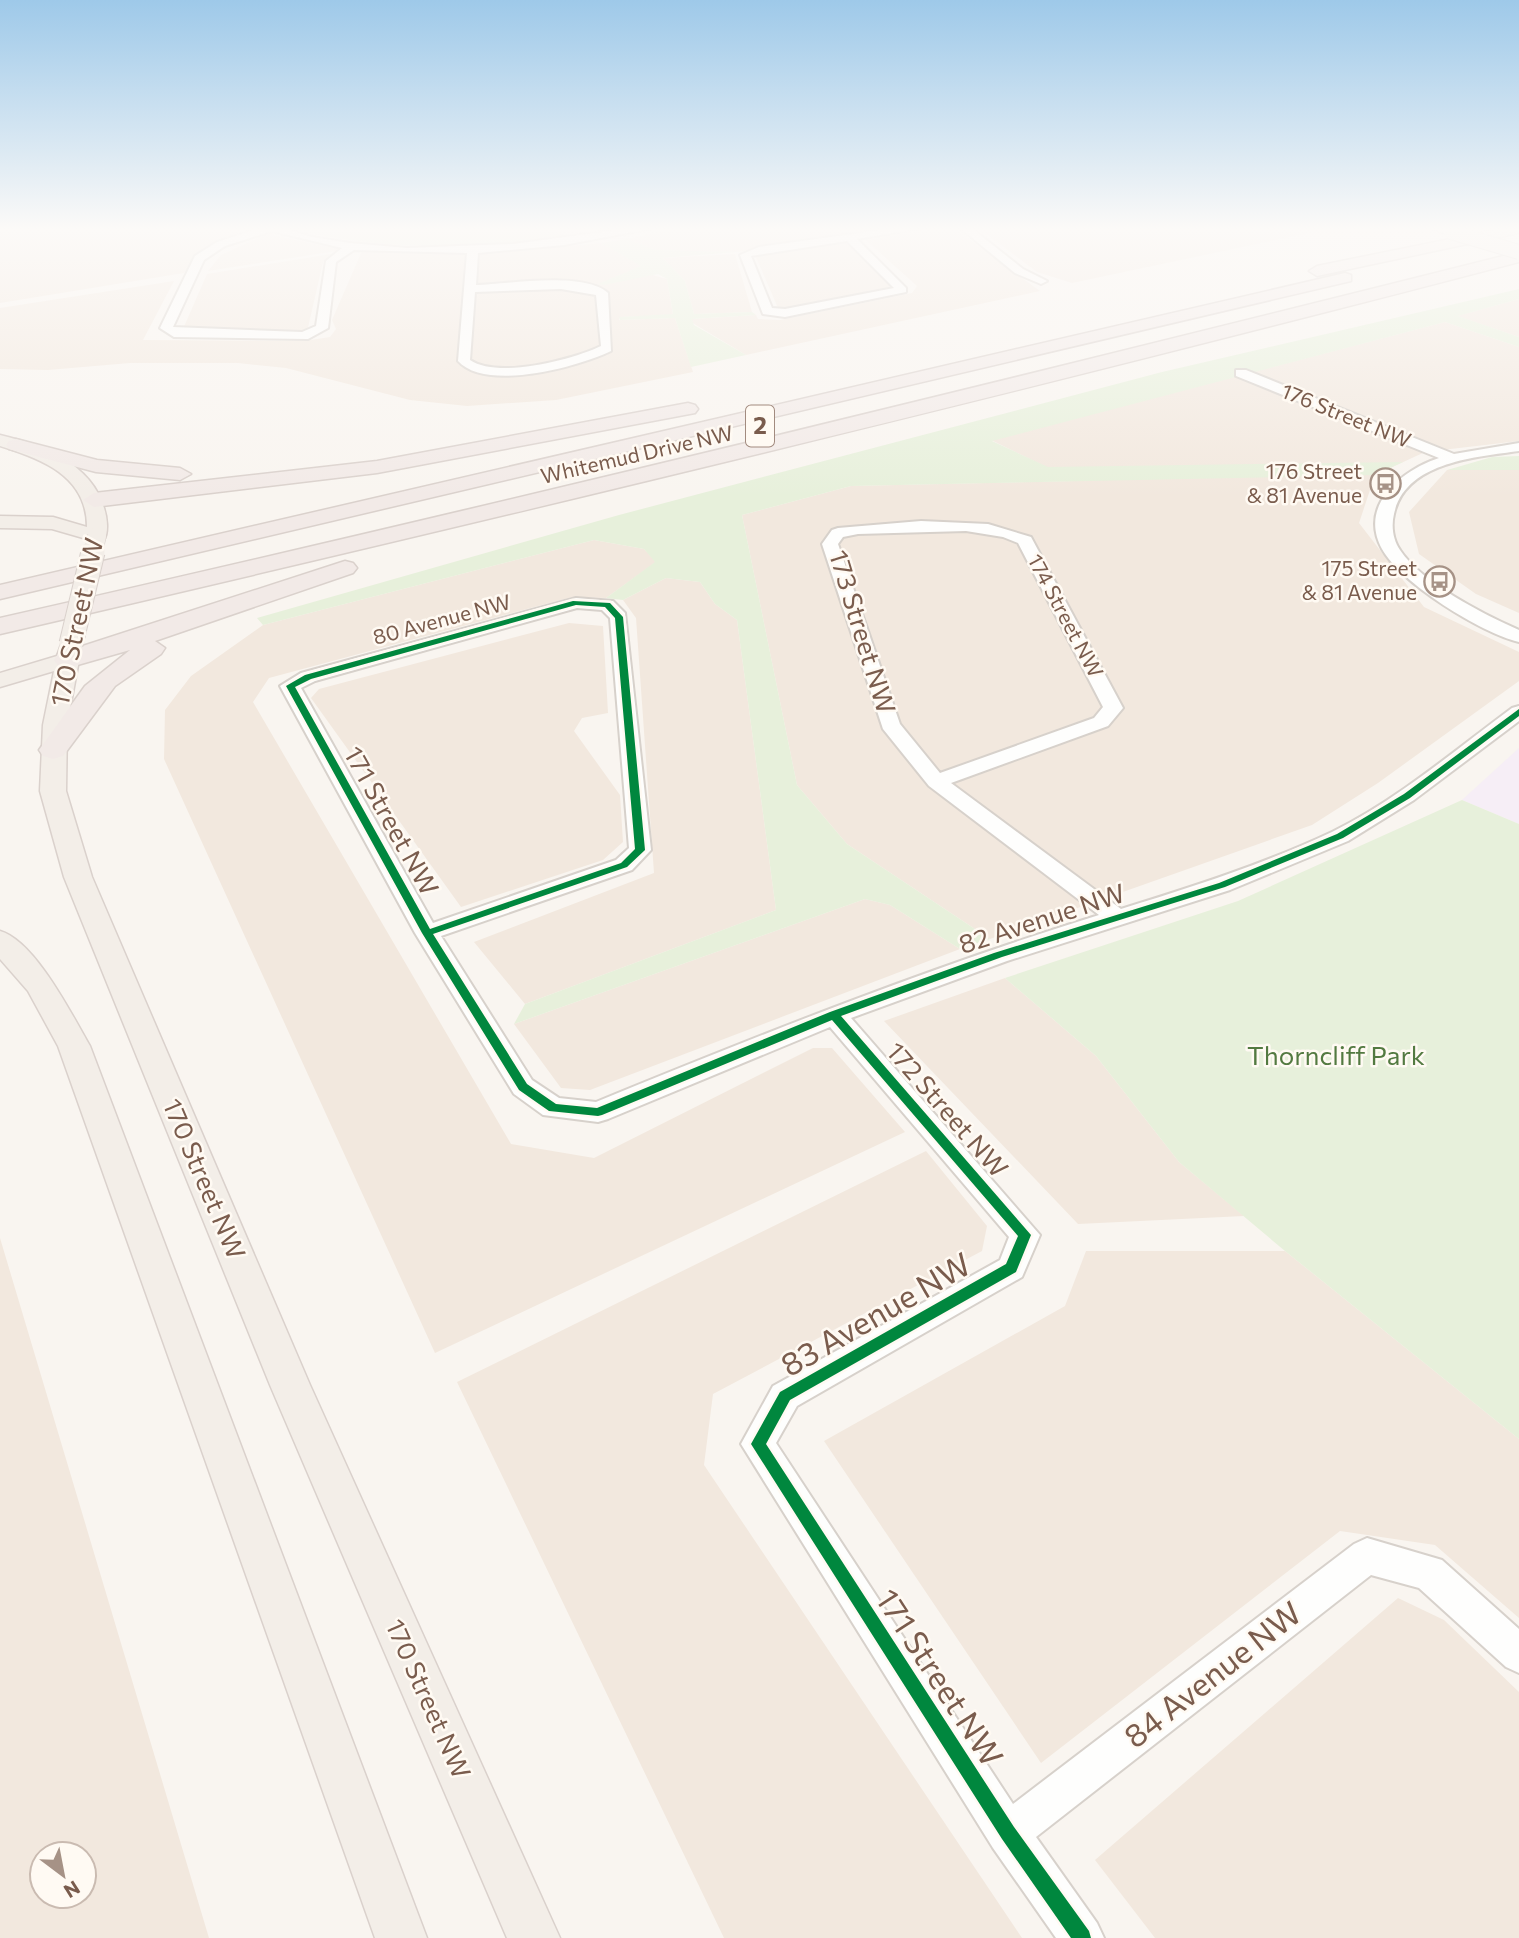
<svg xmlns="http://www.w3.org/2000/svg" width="1519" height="1938" font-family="Commissioner,sans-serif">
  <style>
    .residential { fill: #f2e8de; fill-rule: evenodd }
    .education { fill: #f6eef6 }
    .green { fill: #e7f0db }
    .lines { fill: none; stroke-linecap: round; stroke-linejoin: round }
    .minor-casing { stroke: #d7d1cb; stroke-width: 4 }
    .major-casing { stroke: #dad1cc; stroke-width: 3 }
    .highway-casing { stroke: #dad1cc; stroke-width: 3 }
    .minor { fill: #fefefd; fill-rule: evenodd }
    .major { fill: #f3eee8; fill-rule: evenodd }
    .highway { fill: #f2eae7; fill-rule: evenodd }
    .major-bridge-far2-casing { stroke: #dad1cc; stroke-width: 16; stroke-linecap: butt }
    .major-bridge-far1-casing { stroke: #dad1cc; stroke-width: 19; stroke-linecap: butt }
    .major-bridge-casing { stroke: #dad1cc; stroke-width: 25; stroke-linecap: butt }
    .major-bridge-far2 { stroke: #f3eee8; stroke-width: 14 }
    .major-bridge-far1 { stroke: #f3eee8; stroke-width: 18 }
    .major-bridge { stroke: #f3eee8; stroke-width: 23 }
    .cycleway-casing { stroke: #fffaf3; stroke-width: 5 }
    .cycleway { fill: #00873e; fill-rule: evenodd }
    .labels { text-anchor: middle; stroke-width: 5; stroke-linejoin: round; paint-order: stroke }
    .far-street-label { font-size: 21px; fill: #7a5c4d; stroke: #fffaf3 }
    .far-poi-label { font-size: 21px; fill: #7a5c4d; stroke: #fffaf3; text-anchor: end }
    .shield { fill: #fffaf3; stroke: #a28b7f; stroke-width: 2 }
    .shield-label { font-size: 24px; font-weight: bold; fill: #7a5c4d }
    .street-label { font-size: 26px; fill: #7a5c4d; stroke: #fffaf3 }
    .park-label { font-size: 26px; fill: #537a41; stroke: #fffaf3 }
    .near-street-label { font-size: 32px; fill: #7a5c4d; stroke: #fffaf3 }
  </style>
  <rect width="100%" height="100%" fill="#f9f5f0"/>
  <path class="residential" d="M0,227H235L243,232L208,245L184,273L0,303Z
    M682,227H899L736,252L656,250L627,239Z
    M947,227L955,229L1040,291L746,355L691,322L692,319L756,315L758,319L780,320L912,293L917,286L866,240Z
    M977,227H1337L1072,283L1037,272Z
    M267,234L343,250L208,271L221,255Z
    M845,242L890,285L888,289L789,309L778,308L756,257L760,253Z
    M601,243L642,266L599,284L649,274L667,279L673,315L620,317L619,320L675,318L693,372L556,400L467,406L410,400L286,368L238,363H130L48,370L0,369V308L174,281L143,340L304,341L330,337L336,329L332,320L362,251L488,254Z
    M331,254L323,262L307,332L183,329L207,274Z
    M735,254L752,312L694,314L685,281L663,258Z
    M1519,299V337L1457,316Z
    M1445,322L1519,347V441L1425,452L1375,475L1359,523L1424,607L1519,652V681L1378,783L1312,825L990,939L847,844L797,785L742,515L851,486L1075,481L991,440Z
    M1447,470H1519V613L1476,594L1419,554L1409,512Z
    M594,540L644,549L656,562L606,598L572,597L269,678L253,702L511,1144L594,1158L813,1048H832L905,1132L435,1353L164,759L165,710L191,676L263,625Z
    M666,578L700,582L715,604L737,620L776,910L525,1004L474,942L654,873L636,618L623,600Z
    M569,623L603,626L608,713L582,718L574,731L620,795L623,842L603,860L461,907L311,698L319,689Z
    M865,899L890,905L960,949L590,1090L561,1088L514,1024Z
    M1005,978L1096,1056L1179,1162L1244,1216L1078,1224L884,1021Z
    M926,1151L987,1226L982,1251L713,1394L704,1465L1022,1938H724L457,1382Z
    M0,1238L209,1938H0ZM42,1854H84V1896H42Z
    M1086,1251H1285L1519,1439V1618L1435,1545L1340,1531L1041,1763L824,1441L1065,1306Z
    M1398,1598L1444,1620L1519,1692V1938H1155L1095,1860Z"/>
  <path class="education" d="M1519,748V824L1462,800Z"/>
  <path class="green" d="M283,227H548L571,239C468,248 384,252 283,227Z
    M627,239L656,250L736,252L663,258L685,281L694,314L752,312L756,315L692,319L694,325L746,355L691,367L675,318L620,320L619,317L673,314L667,279L658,274L604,285L598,284L641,266L601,243Z
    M1519,289V299L1458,316L1519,337V347L1445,322L992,441L1048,467L1403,462L1375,475L851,486L742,515L797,785L847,844L990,939L960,949L890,905L865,899L514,1024L525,1004L776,910L737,620L715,604L700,582L666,578L623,600L606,598L655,562L644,549L594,540L263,625L257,618L619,515L1162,372Z
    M1519,456V470H1447L1492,457Z
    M1462,800L1519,824V1439L1285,1251L1179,1162L1096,1056L1005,978L1238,901Z"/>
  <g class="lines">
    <defs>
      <path id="minor" d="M264,227H279L312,237L350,243L407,248L513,244L639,227H659L564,245L478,253L476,285C508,284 584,271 608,293L611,351C578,367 486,392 458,361L467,253L354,250L336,262L328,328L308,339L174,337L160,328L195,256L217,242ZM272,231L342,248L326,261L316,326L302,332L173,327L204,260L225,246ZM561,289L596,295L601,346C572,360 498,379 470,360L475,292Z
        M903,227H928L857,239L906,288V292L785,317L763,314L740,255L759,247ZM847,241L894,288L785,309L772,308L751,256Z
        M959,227H970L1023,269L1047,281L1041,284L1015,273Z
        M1236,370H1246L1454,454L1519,443V451C1476,457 1405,462 1394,514C1391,526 1393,540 1400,550C1422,583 1483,614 1519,630V642C1481,633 1401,583 1382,549C1358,505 1402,470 1439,458L1236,376Z
        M921,521L988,524L1031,537L1123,708L1108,726L951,783L1121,909C1192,887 1264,864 1332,832C1397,800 1454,751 1512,708L1519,706V721L1414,800L1348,841L1230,890L1007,961L851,1018L1040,1235L1022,1277L797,1406L776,1443L1013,1804L1354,1544L1367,1538L1442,1560L1519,1629V1673L1506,1667L1419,1588L1371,1575L1036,1837L1097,1923L1104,1938H1056L993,1848L741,1444L773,1386L1000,1260L1009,1237L830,1027L608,1119L598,1122L543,1115L514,1094L415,933L280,686L301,673L576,598L613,601L625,613L651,850L632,870L441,936L532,1080L559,1098L596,1102C762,1034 928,968 1099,915L929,786L883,729L822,544L832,530L838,528ZM966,531L1003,537L1018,543L1103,707L1094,718L940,773L900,724L838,544L843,537L858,534ZM577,608L602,610L610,618L629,848L616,860L433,923L301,688L315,681Z"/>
      <path id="major" d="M1427,227H1446L1457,232L1451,236Z
        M0,435C42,445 91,463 104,508C107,517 109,532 104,540L97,542L52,529L0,528V516L53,517L87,527C87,476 42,459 0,446Z
        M71,637L82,644L67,725L66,791L92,877L310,1385L560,1938H507L270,1385L64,877L40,791L43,725L54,671L0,687V673L57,656L63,639Z
        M0,931C35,941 72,1015 90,1046L427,1938H375L58,1046L28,991L0,959Z"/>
      <path id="highway" d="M1509,227H1519V233L1317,276L1309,271L1317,266Z
        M1519,252V262C1015,394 508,516 0,634V618C508,503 1014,379 1519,252Z
        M1345,273L1351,275V281L0,599V585Z
        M688,403L695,405L698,409L695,413L377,473L94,507L83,500L94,493L377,461Z
        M16,439L97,460L180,468L191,474L180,480L96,472L9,449L6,445L9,441Z
        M345,561L353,563L357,568L353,573L155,641L165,648L161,654L115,686L63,756L53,759L43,756L39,750L85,686L130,650L67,668L58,666L54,660L58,654Z"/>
    </defs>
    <use href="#minor" class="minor-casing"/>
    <use href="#major" class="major-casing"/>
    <use href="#highway" class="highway-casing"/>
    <use href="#minor" class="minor"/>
    <use href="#major" class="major"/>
    <use href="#highway" class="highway"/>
    <defs>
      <path id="major-bridge-far2" d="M1451,232L1519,252"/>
      <path id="major-bridge-far1" d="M93,554L97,536"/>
      <path id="major-bridge" d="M71,644L93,552"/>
    </defs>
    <use href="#major-bridge-far2" class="major-bridge-far2-casing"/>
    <use href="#major-bridge-far1" class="major-bridge-far1-casing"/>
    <use href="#major-bridge" class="major-bridge-casing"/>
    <use href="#major-bridge-far2" class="major-bridge-far2"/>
    <use href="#major-bridge-far1" class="major-bridge-far1"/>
    <use href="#major-bridge" class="major-bridge"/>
    <defs>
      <path id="cycleway" d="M573,601L610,603L623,617L645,850L627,867L433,934L527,1084L556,1104L597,1108L830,1012L994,953L1219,883L1337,834L1404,794L1519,709V716L1410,798L1343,838L1225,887L1002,957L841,1016L1031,1235L1016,1272L790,1400L766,1444L1014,1827L1089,1931L1091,1938H1071L1002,1839L751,1444L780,1392L1006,1264L1018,1236L832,1020L602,1115L598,1116L549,1111L519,1090L422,933L286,686L305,675ZM576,605L605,607L615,618L635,849L621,863L430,929L295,687L311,679Z"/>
    </defs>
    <use href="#cycleway" class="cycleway-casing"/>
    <use href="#cycleway" class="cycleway"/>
  </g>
  <linearGradient id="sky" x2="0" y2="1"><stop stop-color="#9ec9e9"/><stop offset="0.46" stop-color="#fcfaf8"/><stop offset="1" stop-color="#fcfaf8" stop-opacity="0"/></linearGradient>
  <rect width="1519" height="498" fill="url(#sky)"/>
  <defs>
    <symbol id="bus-ring" viewBox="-11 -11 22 22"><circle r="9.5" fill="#fffaf3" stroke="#a69286" stroke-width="1.5"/><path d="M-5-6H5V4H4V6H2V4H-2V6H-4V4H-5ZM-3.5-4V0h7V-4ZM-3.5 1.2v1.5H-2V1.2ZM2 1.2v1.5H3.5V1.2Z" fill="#a69286"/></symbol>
  </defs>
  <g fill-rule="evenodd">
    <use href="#bus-ring" x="1368" y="466" width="35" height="35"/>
    <use href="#bus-ring" x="1422" y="564" width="35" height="35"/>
  </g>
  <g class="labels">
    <g class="far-street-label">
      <text transform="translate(1346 416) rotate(22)" y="7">176 Street NW</text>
      <text transform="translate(637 455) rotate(-13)" y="7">Whitemud Drive NW</text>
      <text transform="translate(1065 616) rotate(62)" y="7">174 Street NW</text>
      <text transform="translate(442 620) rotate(-15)" y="7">80 Avenue NW</text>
    </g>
    <g class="far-poi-label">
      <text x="1362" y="479">176 Street<tspan x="1362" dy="24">&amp; 81 Avenue</tspan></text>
      <text x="1417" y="576">175 Street<tspan x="1417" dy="24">&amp; 81 Avenue</tspan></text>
    </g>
    <rect class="shield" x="746" y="405.5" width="28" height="41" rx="5"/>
    <g class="shield-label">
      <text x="760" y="434">2</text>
    </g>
    <g class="street-label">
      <text transform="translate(77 622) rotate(-78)" y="9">170 Street NW</text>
      <text transform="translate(862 632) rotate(73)" y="9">173 Street NW</text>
      <text transform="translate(391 821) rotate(61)" y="9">171 Street NW</text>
      <text transform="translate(1042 919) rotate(-18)" y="9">82 Avenue NW</text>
      <text transform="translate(947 1110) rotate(49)" y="9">172 Street NW</text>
      <text transform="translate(204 1179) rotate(67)" y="9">170 Street NW</text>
      <text transform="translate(428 1699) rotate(66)" y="9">170 Street NW</text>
    </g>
    <g class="park-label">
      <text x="1336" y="1065">Thorncliff Park</text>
    </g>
    <g class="near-street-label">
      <text transform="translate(876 1315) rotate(-30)" y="11">83 Avenue NW</text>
      <text transform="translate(1213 1675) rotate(-38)" y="11">84 Avenue NW</text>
      <text transform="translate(939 1678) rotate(57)" y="11">171 Street NW</text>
    </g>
  </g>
  <g transform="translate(63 1875) rotate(148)"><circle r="33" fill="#fffaf3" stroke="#cabbb1" stroke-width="2"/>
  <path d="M0-5L12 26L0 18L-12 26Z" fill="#a69286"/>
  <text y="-10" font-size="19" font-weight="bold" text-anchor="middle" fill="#7a5c4d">N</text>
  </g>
</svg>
